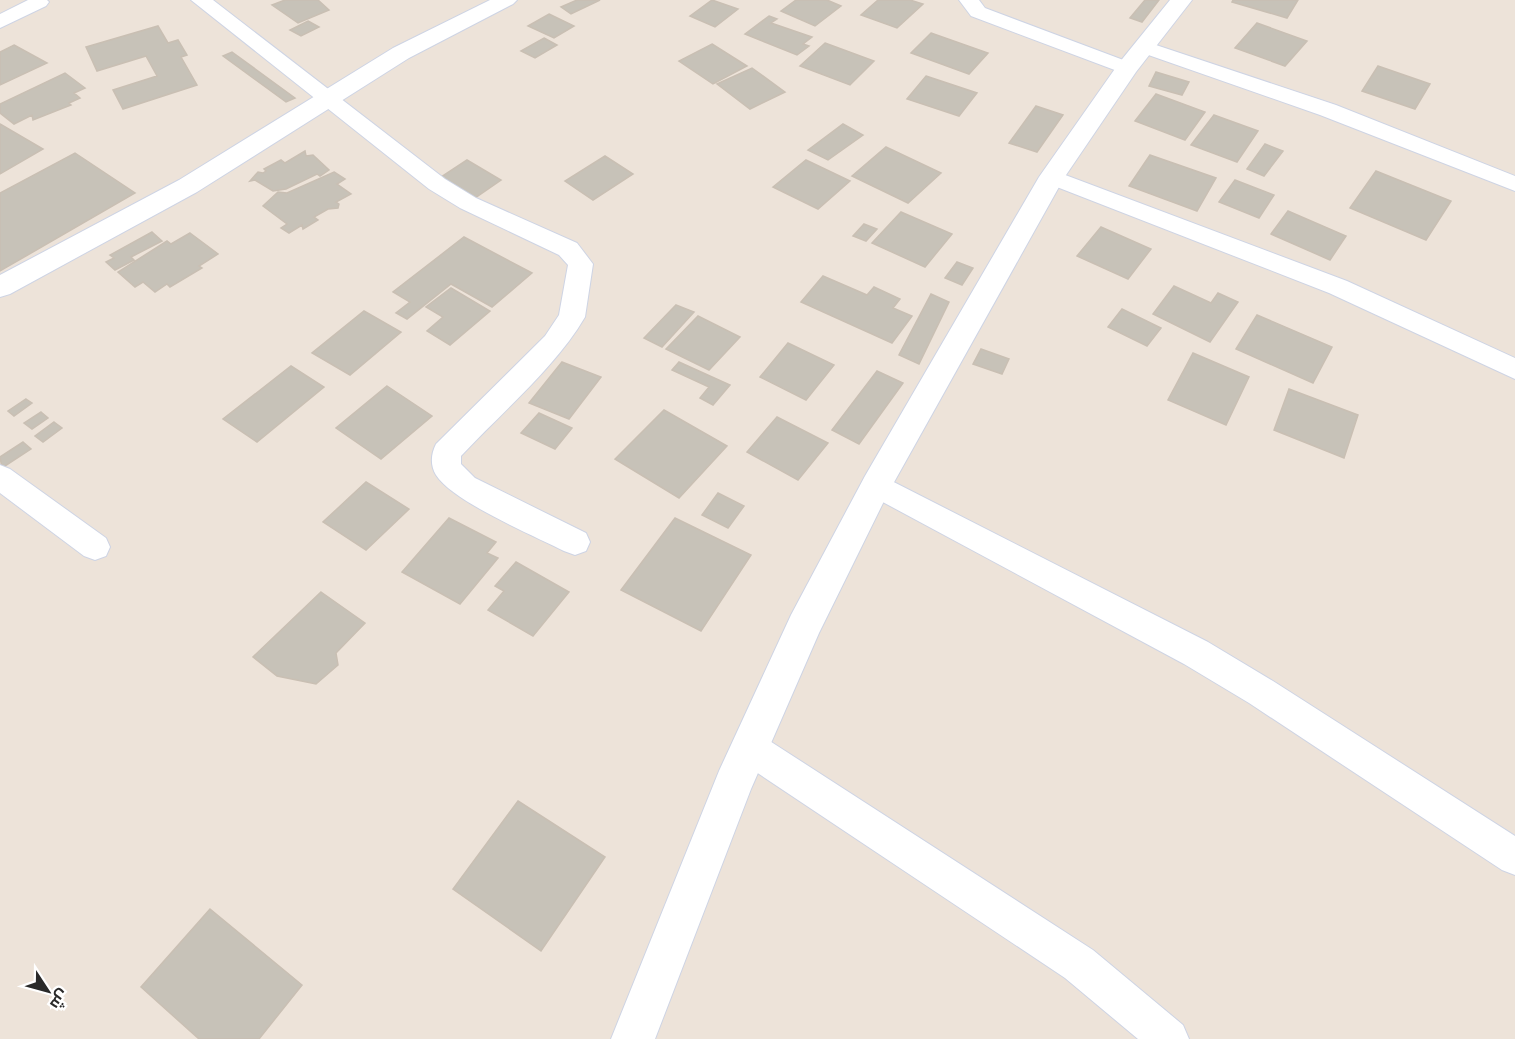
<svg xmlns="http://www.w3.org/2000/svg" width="1515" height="1039" font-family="'Public Sans',Cairo,sans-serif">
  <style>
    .building { fill: #c7c2b8; stroke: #c9bfb3; stroke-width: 1.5 }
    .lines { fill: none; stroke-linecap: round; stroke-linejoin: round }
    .minor-casing { stroke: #ced4e4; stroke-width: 2 }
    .tertiary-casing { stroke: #ced4e4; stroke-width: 2 }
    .minor { fill: #fff; fill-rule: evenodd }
    .tertiary { fill: #fff; fill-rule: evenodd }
  </style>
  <rect width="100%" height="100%" fill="#ede3d9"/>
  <path class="building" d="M285,0H318L329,10L298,23L272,5Z
    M577,0H600L571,14L561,7Z
    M712,0L738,9L715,27L690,16Z
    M796,0H827L841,6L815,26L781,11Z
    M878,0H910L923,4L897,28L861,15Z
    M1145,0H1159L1142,22L1130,18Z
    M1233,0H1298L1287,18L1232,2Z
    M549,14L574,26L554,38L528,26Z
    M769,16L777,19L771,23L812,37L803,44L809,46L797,55L745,34Z
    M308,21L319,27L301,36L290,30Z
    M1257,23L1307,41L1285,66L1235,48Z
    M158,26L168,43L178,40L187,55L181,57L197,85L123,109L113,90L157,76L146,56L97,71L86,47Z
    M931,33L988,53L969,74L911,53Z
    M544,38L557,45L535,58L521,51Z
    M825,43L874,61L850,85L800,66Z
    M712,44L747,66L713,84L679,61Z
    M14,45L47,63L0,85V52Z
    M232,52L295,98L286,102L223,56Z
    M1378,66L1430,84L1415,109L1362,91Z
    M752,68L785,92L750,109L717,84Z
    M1156,72L1189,82L1182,95L1149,86Z
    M65,73L85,88L74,93L80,98L69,103L71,105L33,120L32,115L14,124L0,113V104Z
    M926,76L977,93L959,116L907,99Z
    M1156,94L1205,112L1185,140L1135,121Z
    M1036,106L1063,115L1037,152L1009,143Z
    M1214,115L1258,131L1237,162L1191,145Z
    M0,124L43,149L0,174Z
    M843,124L863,135L828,160L808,150Z
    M1265,144L1283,151L1264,176L1247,169Z
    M886,147L941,173L908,203L852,176Z
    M305,151L306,156L313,155L329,170L320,176L317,174L286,189L273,191L255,180L250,181L258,172L263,173L266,171L264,169L281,160L285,163Z
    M75,153L135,193L0,271V193Z
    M1150,155L1216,178L1197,211L1129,186Z
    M605,156L633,174L593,200L565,181Z
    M467,160L501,180L472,200L438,179Z
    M806,160L850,181L818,209L773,187Z
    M1376,171L1451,201L1426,240L1350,208Z
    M334,172L345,179L337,184L351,194L336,202L339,204L338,208L328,209L314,217L318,220L303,229L302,225L289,233L281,228L287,224L263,206L278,192L287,193Z
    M1235,180L1274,195L1259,218L1219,202Z
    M1288,211L1346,236L1330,260L1271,234Z
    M901,212L952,234L925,267L872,243Z
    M864,224L877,229L866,241L853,236Z
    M1101,227L1151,249L1128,279L1077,256Z
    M152,232L162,241L131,257L134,260L115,270L106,262L114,258L110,255Z
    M190,233L218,254L199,266L202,268L170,287L167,284L155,292L143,282L135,287L118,272L167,241L171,244Z
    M464,237L532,273L492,307L451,284L407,319L396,313L410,302L393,292Z
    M957,262L973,268L962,285L945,278Z
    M823,276L867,295L874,287L900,299L893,308L912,316L892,343L801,302Z
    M1174,286L1211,303L1218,293L1238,302L1210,342L1153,314Z
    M451,288L490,311L450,345L427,331L443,317L426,307Z
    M931,294L949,302L919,364L899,355Z
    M676,305L694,312L662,347L644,338Z
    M1122,309L1161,328L1147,346L1108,327Z
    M364,311L401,332L350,375L312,353Z
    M1257,315L1332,347L1313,383L1236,349Z
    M698,316L740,337L709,370L666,349Z
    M788,343L834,365L806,400L760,377Z
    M981,349L1009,359L1002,374L973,364Z
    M1193,353L1249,377L1226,425L1168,400Z
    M562,362L601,377L569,419L529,403Z
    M679,362L730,385L713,405L700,398L709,387L672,370Z
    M291,366L324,387L257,442L223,419Z
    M877,371L903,383L859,444L832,430Z
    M387,386L432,416L381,459L336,428Z
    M1289,389L1358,415L1344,458L1274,430Z
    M26,399L32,403L14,416L8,411Z
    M664,410L727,446L679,498L615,459Z
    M41,412L48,418L32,429L24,423Z
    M539,413L572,428L555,449L521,433Z
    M777,417L828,443L798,480L747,452Z
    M54,422L62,428L43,442L35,436Z
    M23,442L31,449L2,468L0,457Z
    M366,482L409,509L366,550L323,522Z
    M718,493L744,506L728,528L702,515Z
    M449,518L496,542L487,553L498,558L460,604L402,572Z
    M675,518L751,555L701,631L621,590Z
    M516,562L569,592L533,636L488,610L504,591L495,586Z
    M321,592L365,623L336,653L338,665L316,684L277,676L253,657Z
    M518,801L605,857L541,951L453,889Z
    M210,909L302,985L259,1039H199L141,987Z"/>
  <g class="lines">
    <defs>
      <path id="minor" d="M28,0H47L49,2L46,6L0,28V14Z
        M191,0H213L445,179L476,198L577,243L593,264L585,317C556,367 501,413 461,456V464L475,478L586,533L590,542L586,551L575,555L564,551C533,535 453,502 436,475C430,465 431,454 436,444L545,336L559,315L568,265L559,255L460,208L429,189Z
        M959,0H979L985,8L1134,64L1137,68L1134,72L1127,74L1120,72L971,16Z
        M1144,41L1336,105L1515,176V191L1320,115L1137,51L1134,47L1137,43Z
        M1052,170L1347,281L1515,358V379L1329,293L1044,182L1041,177L1044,172Z
        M0,465L10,469L106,538L110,547L106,556L95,560L84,556L0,493Z
        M876,473L1208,642L1273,681L1515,836V875L1502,870L1249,703L1184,664L866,493L861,485L866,477Z
        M750,731L762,736L1093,950L1183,1025L1189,1039H1138L1065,978L738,760L733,748L738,736Z"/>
      <path id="tertiary" d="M490,0H517L513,4L409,58L197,192L10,294L0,297V275L179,180L393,48Z
        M1170,0H1192L1136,72L1064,178L888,493L819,633L751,789L655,1039H611L719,771L791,615L865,476L1039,177L1119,63Z"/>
    </defs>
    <use href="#minor" class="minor-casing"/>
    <use href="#tertiary" class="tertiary-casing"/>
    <use href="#minor" class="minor"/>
    <use href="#tertiary" class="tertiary"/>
  </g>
  <g transform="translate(48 991) rotate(126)" stroke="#ffffff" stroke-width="4.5" paint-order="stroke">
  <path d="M0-4.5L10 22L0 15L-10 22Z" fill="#292929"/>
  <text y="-9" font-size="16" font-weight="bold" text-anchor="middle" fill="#292929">ش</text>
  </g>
</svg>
